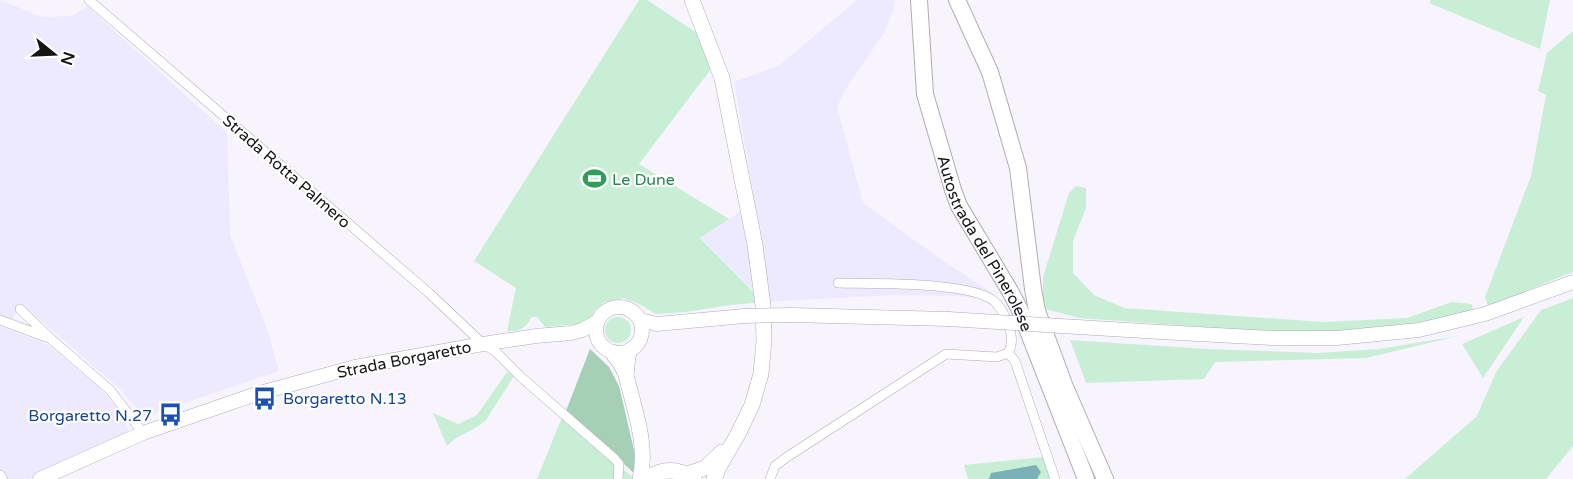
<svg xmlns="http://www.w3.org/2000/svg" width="1573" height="479" font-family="'Varela Round',sans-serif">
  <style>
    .industrial { fill: #ede9ff }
    .green { fill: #c8efd5 }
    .forest { fill: #a6d0b5 }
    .water { fill: #7ab1b7 }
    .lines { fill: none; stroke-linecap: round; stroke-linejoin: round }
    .street-casing { stroke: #aeacb4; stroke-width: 10 }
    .secondary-casing { stroke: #aeacb4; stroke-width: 15 }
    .primary-casing { stroke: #aeacb4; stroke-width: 16 }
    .highway-casing { stroke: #aeacb4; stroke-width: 18 }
    .street { stroke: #fff; stroke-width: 9 }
    .secondary { stroke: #fff; stroke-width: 14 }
    .primary { stroke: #fff; stroke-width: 15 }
    .highway { stroke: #fff; stroke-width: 16 }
    .secondary-bridge-casing { stroke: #aeacb4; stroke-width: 15; stroke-linecap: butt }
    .secondary-bridge { stroke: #fff; stroke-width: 14 }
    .labels { text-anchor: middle; stroke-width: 4.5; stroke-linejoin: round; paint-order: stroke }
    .street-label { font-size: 16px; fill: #151417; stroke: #fff }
    .leisure-label { font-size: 16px; fill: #27864d; stroke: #fff; text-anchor: start }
    .transit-label { font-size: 16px; fill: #164399; stroke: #fff; text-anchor: start }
  </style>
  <rect width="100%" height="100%" fill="#f7f4fd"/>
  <path class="industrial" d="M0,0L42,17L72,16L87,6L227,133L230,235L266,326L279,371L144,417L118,387L24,306L16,312L11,321L0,317Z
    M857,0H895L893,11L884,33L845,90L837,107L863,203L942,260L985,288L1007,308L994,306L975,298L957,296L894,295L764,302L701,238L755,202L734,82L780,65Z
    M0,326L39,341L51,347L97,386L112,402L124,420L129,433L28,479H0Z"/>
  <path class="green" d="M639,0H647L703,37L711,69L639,164L729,219L700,238L763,302L730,305L686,312L656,314L639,304L623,298L604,302L594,311L588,323L545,327L537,317H531C527,328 519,332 507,331L516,288L474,261Z
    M1431,0H1550L1540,49L1429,3Z
    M1573,31V272L1498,302L1488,305L1485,297L1531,176L1546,95L1538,91L1547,53Z
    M1076,186L1086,188V208L1073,241V273L1094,295L1124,308L1323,322L1407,318L1452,302L1472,304L1473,312L1409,326L1339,333H1282L1080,318L1045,309L1043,295V277L1069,193Z
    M1573,298V446L1546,479H1405L1477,416L1496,372L1541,310Z
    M605 330a13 13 0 1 1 26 0a13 13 0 1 1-26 0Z
    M1524,317L1483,378L1462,344Z
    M1458,336L1366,358L1215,362L1204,379L1086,383L1070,340L1206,349L1318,353L1379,349Z
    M507,372L514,376L486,420C475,431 457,434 447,446L433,413L458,424L477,415Z
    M562,417L635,479H537Z
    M1044,457L1052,479H1037L1040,472L992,473L989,479H968L964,465Z"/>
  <path class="forest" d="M590,349L609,367L619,386L637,463L636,475L566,411Z"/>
  <path class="water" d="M1036,465L1041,472L1037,479H989L991,473Z"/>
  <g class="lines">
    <defs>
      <path id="street" d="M89,0L429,293L483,344L495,351L521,377L615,459L619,464L618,479
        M20,309L51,339L110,390L143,433
        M0,320L46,337
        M1008,353L1015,361L1055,479
        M0,475L3,479
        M770,479L775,466L787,457L946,354L997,357L1008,353C1013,344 1012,336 1009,326C1006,318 1001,308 995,302C973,281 871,284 838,283"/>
      <path id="secondary" d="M596 330a23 23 0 1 1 46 0a23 23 0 1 1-46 0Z
        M791,315L948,319
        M640,320L657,324L744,316
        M1160,332L1272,338H1337L1419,330L1485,314L1573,282
        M40,479L143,433L256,394L355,367L483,344L536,336L571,333L582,330L597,322"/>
      <path id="primary" d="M692,0L722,78L755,245L763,305L764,341L761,374L752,405L738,434L719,467L714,479
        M612,352L622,366L626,375C634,409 648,444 640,479
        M626,375L628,356L630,350
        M687,474L705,468L722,452
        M646,479C662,468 678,468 694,479"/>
      <g id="highway">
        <path id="s1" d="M919,0L925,94L953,190L959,206L1010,291L1019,308L1086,479"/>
        <path d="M957,0L990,72L1018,168L1033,289L1037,311L1065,387L1105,479"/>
      </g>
    </defs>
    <use href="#street" class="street-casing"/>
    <use href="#secondary" class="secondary-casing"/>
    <use href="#primary" class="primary-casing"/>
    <use href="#highway" class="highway-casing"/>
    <use href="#street" class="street"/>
    <use href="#secondary" class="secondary"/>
    <use href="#primary" class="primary"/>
    <use href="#highway" class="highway"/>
    <defs>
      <path id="secondary-bridge" d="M744,316L791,315
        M948,319L1160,332"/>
    </defs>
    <use href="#secondary-bridge" class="secondary-bridge-casing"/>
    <use href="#secondary-bridge" class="secondary-bridge"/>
  </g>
  <defs>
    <symbol id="stadium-bare" viewBox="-9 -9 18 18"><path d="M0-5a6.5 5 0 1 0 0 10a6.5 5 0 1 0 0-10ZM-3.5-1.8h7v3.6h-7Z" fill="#2e9e5b" stroke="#fff" stroke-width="2.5" paint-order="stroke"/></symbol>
    <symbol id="bus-bare" viewBox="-9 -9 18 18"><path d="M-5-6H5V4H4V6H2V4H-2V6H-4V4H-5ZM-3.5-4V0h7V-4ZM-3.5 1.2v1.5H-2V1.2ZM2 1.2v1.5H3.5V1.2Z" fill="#1a4fb4" stroke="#fff" stroke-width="2.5" paint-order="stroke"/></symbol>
  </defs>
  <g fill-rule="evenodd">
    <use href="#stadium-bare" x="578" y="162" width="33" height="33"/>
    <use href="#bus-bare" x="248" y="382" width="33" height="33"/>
    <use href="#bus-bare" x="154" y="398" width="33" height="33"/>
  </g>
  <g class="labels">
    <g class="street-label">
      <text transform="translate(287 171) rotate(41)" y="6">Strada Rotta Palmero</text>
      <text dy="6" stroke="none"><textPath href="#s1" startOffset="256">Autostrada del Pinerolese</textPath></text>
      <text transform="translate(404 359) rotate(-11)" y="6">Strada Borgaretto</text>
    </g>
    <g class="leisure-label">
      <text x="612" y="185">Le Dune</text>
    </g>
    <g class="transit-label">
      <text x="283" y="404">Borgaretto N.13</text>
      <text x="152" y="421" text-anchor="end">Borgaretto N.27</text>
    </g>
  </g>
  <g transform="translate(54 54) rotate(108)" stroke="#ffffff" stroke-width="4.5" paint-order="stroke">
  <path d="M0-4.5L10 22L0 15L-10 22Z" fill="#151417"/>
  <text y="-9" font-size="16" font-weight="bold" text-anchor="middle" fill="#151417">N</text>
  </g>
</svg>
